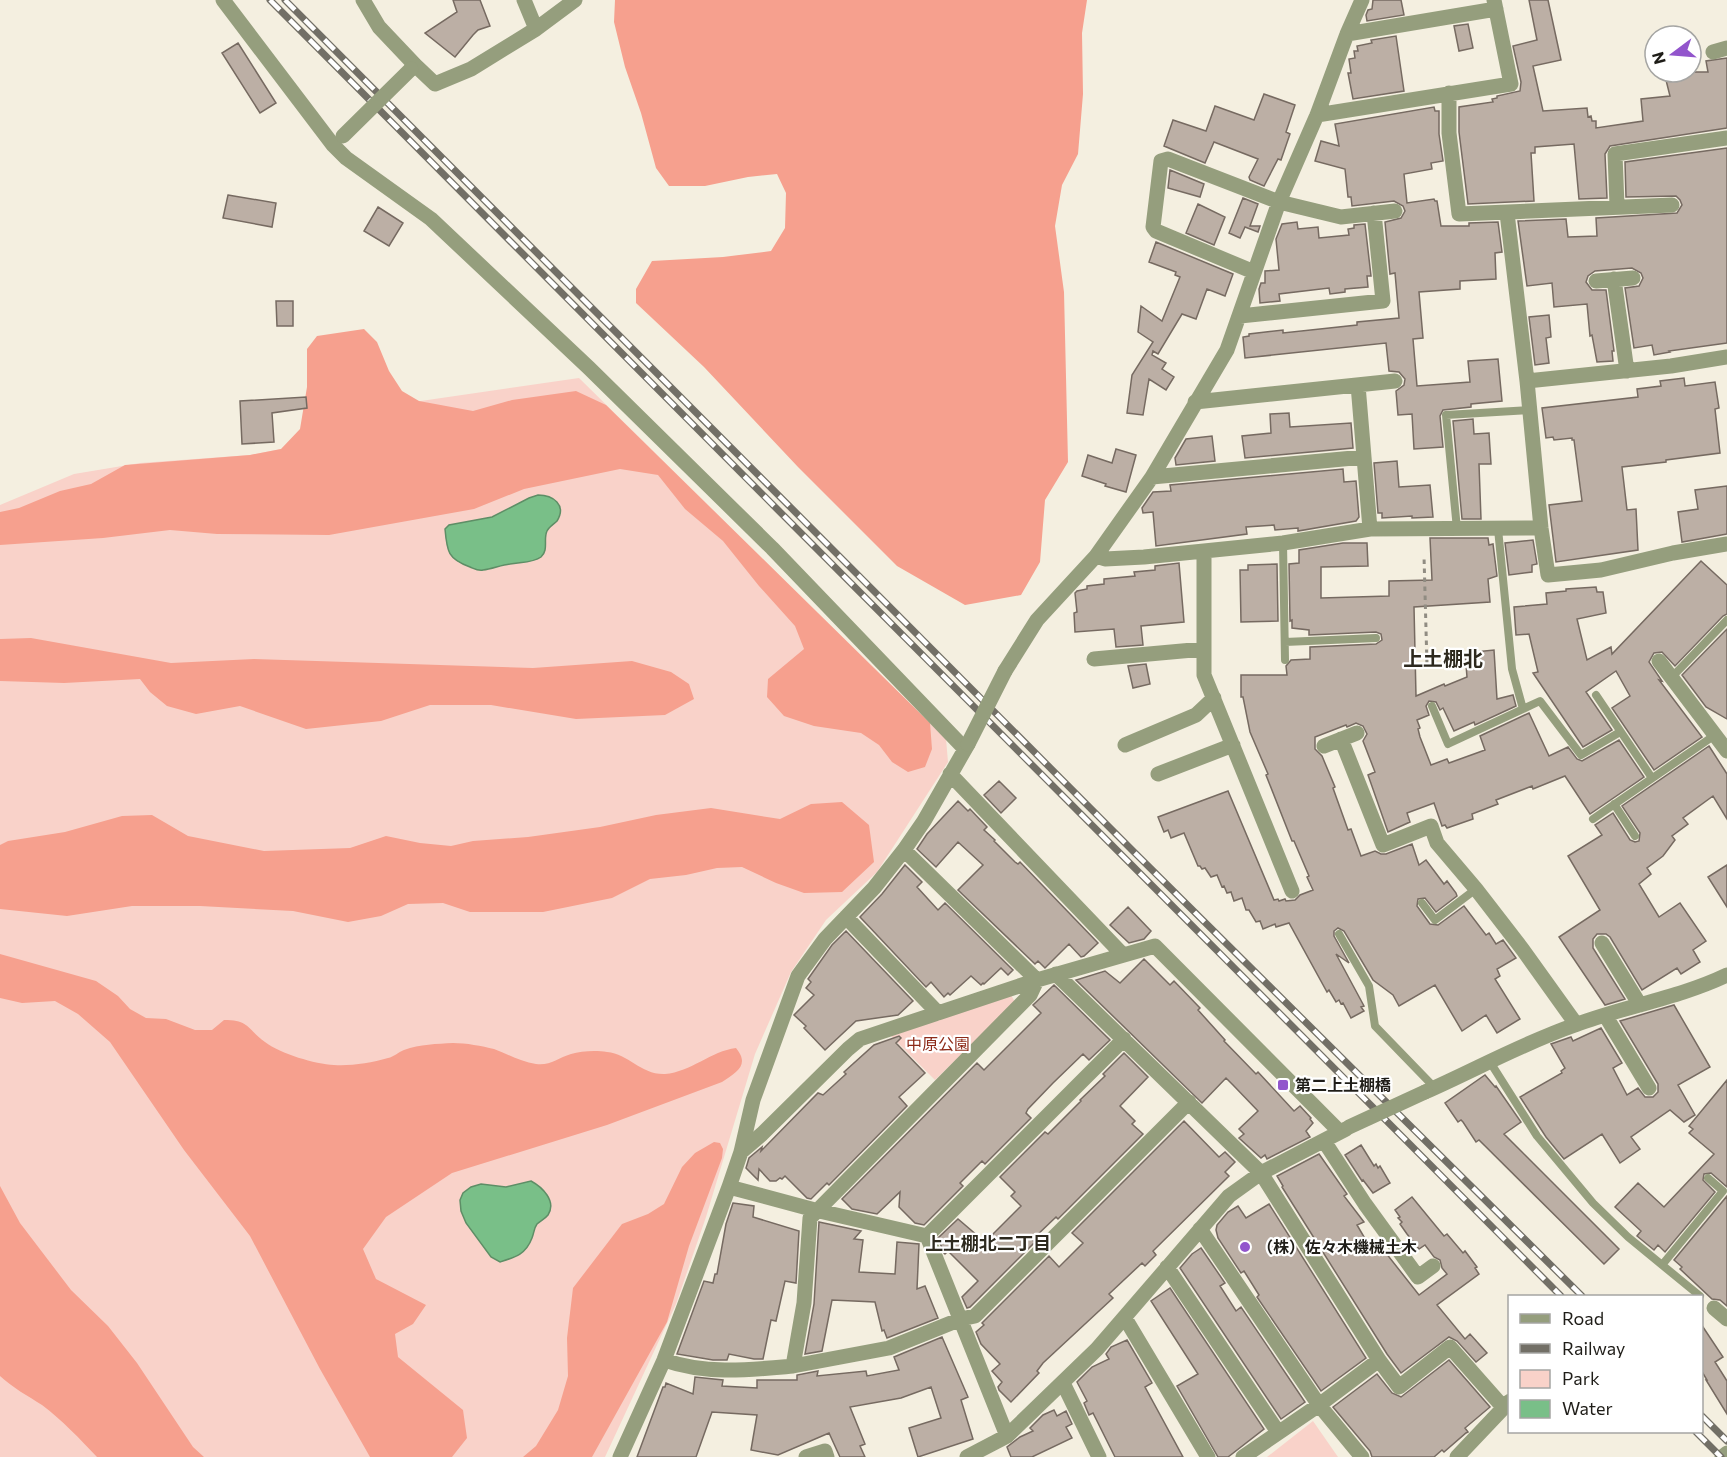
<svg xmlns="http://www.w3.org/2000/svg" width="1727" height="1457" font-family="Commissioner,'Noto Sans JP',sans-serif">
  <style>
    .green { fill: #f9d2c9 }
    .forest { fill: #f6a08e }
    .water { fill: #79bf88; stroke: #5e8e66; stroke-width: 1.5 }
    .building { fill: #bcafa5; stroke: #766a61; stroke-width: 1.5 }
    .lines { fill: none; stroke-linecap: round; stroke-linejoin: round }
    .path { stroke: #908c82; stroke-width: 3; stroke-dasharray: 4.5 4.5; stroke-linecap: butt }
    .lane { stroke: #959e7d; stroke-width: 8 }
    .street { stroke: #959e7d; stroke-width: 15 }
    .rail-casing { stroke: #726f66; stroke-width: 7 }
    .rail { stroke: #fff; stroke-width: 4.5; stroke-dasharray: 14; stroke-linecap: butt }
    .street-bridge { stroke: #959e7d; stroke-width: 15 }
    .poi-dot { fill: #9255cc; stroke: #fff; stroke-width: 2 }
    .labels { text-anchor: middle; stroke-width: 4.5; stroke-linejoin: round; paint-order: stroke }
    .park-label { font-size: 16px; fill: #8d2b19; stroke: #fff }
    .poi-label { font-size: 16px; font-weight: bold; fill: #1f1d18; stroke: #fff; text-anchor: start }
    .neighbourhood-label { font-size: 18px; font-weight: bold; fill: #2d291e; stroke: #fff }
    .quarter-label { font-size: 20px; font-weight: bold; fill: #2d291e; stroke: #fff }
  </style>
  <rect width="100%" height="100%" fill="#f4efe0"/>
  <path class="green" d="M579,378L946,739L948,762L877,872L826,920L791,972L755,1054L706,1217L676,1304L605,1457H0V505L74,474L140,463L250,455L281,449L294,452L304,418Z
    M1011,995L1015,1002L935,1080L890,1035Z
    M1313,1421L1338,1457H1267Z"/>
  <path class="forest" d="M615,0H1087L1082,33L1083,94L1078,154L1062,185L1055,226L1064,292L1068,462L1045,500L1040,562L1021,595L965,605L897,566L798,467L704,367L636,303V289L652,261L723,257L771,251L785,228L786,193L777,174L748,177L705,186H669L656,168L641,113L625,67L614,22Z
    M364,329L377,342L389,371L402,391L419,401L473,411L512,400L576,391L606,405L930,723L932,749L925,767L908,772L892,762L879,745L861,733L814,726L784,716L767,697L768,679L804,649L795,626L759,586L723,541L685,509L658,475L620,469L524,489L474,509L329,535L217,534L170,530L103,538L0,545V512L19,508L60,491L91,484L125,465L250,455L281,449L300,429L307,387V349L317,336Z
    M31,638L171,663L254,659L533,668L632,661L671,672L689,684L694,699L665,715L576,719L491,705H430L381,721L306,729L240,706L196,714L167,706L150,692L140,679L64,683L0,681V639Z
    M842,802L869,825L874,862L842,892L804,893L776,883L742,867L717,868L686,875L650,879L612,898L543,912H470L443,903L408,904L381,916L348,922L293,911L200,906H132L67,916L0,909V845L8,841L65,832L122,816L152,815L188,836L264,851L350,848L386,836L420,843L451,846L473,841L528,837L600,827L656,815L711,808L780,819L811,804Z
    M0,954L96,981L118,996L130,1009L146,1018L166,1019L195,1030H212L224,1020C250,1020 247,1029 265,1042C281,1054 315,1064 334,1065C351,1066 371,1063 388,1058C394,1057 398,1052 404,1050C420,1044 437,1044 453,1043C466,1043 482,1046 494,1049C508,1054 521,1062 536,1064C550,1066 558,1058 571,1054C581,1051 596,1050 607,1052C629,1054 641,1075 665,1074C691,1072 711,1051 736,1048C750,1065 737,1072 722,1082L607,1125L452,1173L386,1217L363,1249L376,1279L426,1305L413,1324L395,1334L398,1357L463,1410L467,1438L452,1457H370L320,1369L250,1236L184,1150L110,1042L78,1014L55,1001L22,1003L0,998Z
    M714,1142L720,1143L723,1149L722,1158L689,1246L667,1322L592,1457H523L536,1446L558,1410L568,1376L567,1338L573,1288L622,1224L648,1214L664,1204L682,1167L695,1153Z
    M0,1186L20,1223L71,1290L108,1326L137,1363L193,1447L204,1457H97C80,1439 62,1420 42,1405C28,1396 13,1388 0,1376Z"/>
  <path class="water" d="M538,495C553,495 567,505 557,521C554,524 549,527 547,531C543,539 549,550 541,557C533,563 520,562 510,564C501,565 492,569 483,570C478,571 475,569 470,567C448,559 447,552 445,529L449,525L492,517L529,498Z
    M531,1181C542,1187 557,1201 548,1215C545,1219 540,1221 537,1224C534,1228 534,1233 532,1238C526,1254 516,1257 500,1262L491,1257L466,1223L461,1211L460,1200L463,1193L471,1187L481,1184L506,1187Z"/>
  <path class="building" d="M453,0H480L490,26L478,30L473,35L455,57L425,33L457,12Z
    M1373,0H1401L1404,15L1367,21L1366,15L1368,10L1372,9Z
    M1529,0H1548L1561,60L1533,66L1543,111L1587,108L1588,117L1591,116L1592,121H1596V128L1643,121L1641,99L1670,96L1664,72H1708L1706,61L1727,58V128L1610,146L1605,154L1607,198L1579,199L1574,144L1535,147V153H1531L1534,201L1468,204L1459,132V107L1493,102L1492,99L1497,98V96L1520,91L1521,82L1513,46L1537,40Z
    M1468,24L1473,48L1459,51L1454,26Z
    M1396,36L1404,91L1353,99L1348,73H1351L1349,59L1355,58L1354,51H1358L1357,46L1372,43L1371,40Z
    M238,43L276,103L260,113L222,53Z
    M1264,94L1295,105L1286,132L1290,134L1281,160L1278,159L1264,186L1250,180L1249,177L1258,159L1214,142L1205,163L1164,146L1173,120L1206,131L1215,106L1254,120Z
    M1434,107L1435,111H1439V134L1443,161L1431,163L1432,169L1404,174L1407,203L1434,199L1435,201H1437L1441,226H1469V223L1498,222L1502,252L1495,253L1496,279L1460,281V289L1419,292L1423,338L1413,339L1417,386L1470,382L1468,361L1498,359L1502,401L1471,404V407L1443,410L1440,416L1443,447L1414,449L1412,414L1398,415L1396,391L1404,385L1405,379L1399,372L1389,371L1386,343L1245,358L1243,337L1249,336V334L1283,330V333L1357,325V322L1399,318L1395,273L1390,274L1385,222L1401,218L1405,211L1403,206L1394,201L1352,206L1351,197H1348L1345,169L1315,161L1321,141L1339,146L1335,124Z
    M1727,148V343L1669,351L1670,352L1654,355L1652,345L1634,348L1625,288L1639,286L1643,278L1641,273L1632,268L1595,271L1588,276L1586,282L1592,290H1606L1614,351H1612L1613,361L1597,362L1592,335L1590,336L1587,304L1554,307L1552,283L1527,286L1518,221L1566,219L1568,237L1597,236L1596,218L1677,213L1682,205L1680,200L1676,196L1626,197L1625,162Z
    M1170,170L1204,184L1200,197L1168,188Z
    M228,195L276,203L272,227L223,218Z
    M1243,198L1258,204L1250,226H1260L1258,232L1245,227L1240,238L1229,233Z
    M1198,204L1225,217L1214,245L1186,233Z
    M378,207L403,223L389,246L364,231Z
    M1297,222L1298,229L1318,227L1319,238L1349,235L1348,229L1354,228V225L1365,224L1371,276H1367L1368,287L1345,289V292L1330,294L1329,288L1279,294L1280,301L1260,303L1259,289L1261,283H1265V271L1279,270L1276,239L1282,224Z
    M1156,242L1233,274L1225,296L1207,289L1196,319L1182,314L1158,354L1153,351L1152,355L1166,363L1162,369L1174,377L1166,390L1149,379L1143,415L1127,413L1132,375L1153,342L1138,332L1141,306L1162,321L1180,277L1175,275L1176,272L1149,262Z
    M276,301H293V326H277Z
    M1549,315L1551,337L1546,338L1549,363L1535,365L1529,317Z
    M1684,378L1685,386L1715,382L1719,408L1715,409L1720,453L1666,460V462L1622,467L1627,510L1636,509L1638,550L1556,562L1549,505L1582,501L1574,440H1572V438L1554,440L1553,437L1546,438L1542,408L1638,397L1637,389L1661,386L1660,381Z
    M306,397L307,408L272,413L274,442L242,444L240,401Z
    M1289,413L1290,427L1351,423L1353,448L1245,458L1242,436L1271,433L1270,414Z
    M1473,419L1474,434L1489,433L1491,464H1479L1481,519H1462L1453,421Z
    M1212,436L1215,461L1176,465L1175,458L1186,439Z
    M1116,449L1136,455L1126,492L1105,486L1106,484L1082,476L1088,455L1112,463Z
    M1397,461L1399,487L1430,485L1433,517L1412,518V516L1382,518V513H1378L1374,463Z
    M1343,469L1344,482L1356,481L1359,517L1356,521L1298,531V528L1275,530L1274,525L1246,527L1247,534L1156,546L1153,512L1143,513L1142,508L1153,492L1171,491L1170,485Z
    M1727,486V534L1682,542L1678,512L1698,509L1695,490Z
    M1430,538H1488L1489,545L1493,544L1497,576L1488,579L1490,602L1414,607L1416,696L1444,684L1445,686L1467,677L1465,653L1494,650L1497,699L1513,695L1516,706L1475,725L1474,722L1454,731L1443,708L1440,710L1436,702L1429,701L1426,706L1429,715L1417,720L1420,728L1418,729L1420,737L1431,765L1447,759L1449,763L1485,750L1480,736L1529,713L1549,756L1568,747L1577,759L1582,761L1619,740L1644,777L1590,814L1565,776L1533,789L1532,786L1496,800L1498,804L1472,814L1473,819L1447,828L1445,825L1442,826L1434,803L1407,813L1410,822L1388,832L1368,775L1375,772L1363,741L1367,734L1363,726L1356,723L1347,727L1346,725L1315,737V749L1322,756L1335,787L1333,788L1348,830L1351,829L1361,856L1375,851L1381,854H1386L1412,844L1419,865L1426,860L1444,884L1447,881L1456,893L1457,896L1436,912L1425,898L1418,899L1417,906L1430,924L1438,925L1464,906L1486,935L1489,933L1496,944L1503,940L1516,958L1497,969L1500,976L1495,979L1520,1019L1497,1033L1486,1015L1462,1031L1435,985L1399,1006L1393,995L1373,980L1344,931L1338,928L1334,931V936L1349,963L1336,954L1364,1006L1361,1007L1364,1011L1351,1018L1343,1003L1341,1004L1339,1000L1336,1002L1329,990L1327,992L1289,923L1276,927L1275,924L1263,929L1260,921L1256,922L1249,910H1246L1242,898L1234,901L1231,892L1227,893L1224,886L1222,887L1217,875L1211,877L1205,868L1202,869L1200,866H1198L1184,833L1171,838L1168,830L1164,832L1158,817L1228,791L1274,900L1278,899L1279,901L1285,899L1286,901L1295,900L1300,895L1313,890L1307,877L1309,876L1294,841H1292L1266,775L1268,774L1250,732L1243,697H1241V675H1287L1286,666L1291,660L1310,659V647L1376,644L1382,640L1381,634L1376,632L1309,635V630L1292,628V620L1290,621L1289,564L1299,563V550L1343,543H1367L1368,566L1321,567V598L1389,596V581L1432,580Z
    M1533,540L1537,564L1532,565V572L1509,575L1505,543Z
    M1701,561L1727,585V614L1723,616L1675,666L1662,652L1654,653L1649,662L1662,681L1659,680L1702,737L1654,770L1612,708L1630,696L1616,671L1586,692L1612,730L1583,747L1533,673L1538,672L1529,634L1516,635L1514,607L1547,604L1546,593L1566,591V589L1596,587L1597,592H1603L1606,613L1577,619L1587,660L1611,647L1612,654Z
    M1179,563L1184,622L1141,626L1143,645L1116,647L1114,629L1075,632L1074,613L1077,612L1075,593L1077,591L1087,589V586L1104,584V579L1135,576L1134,572L1155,570V566Z
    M1277,564L1278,621L1241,622L1240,570H1248V565Z
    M1727,629V719L1706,707L1682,675Z
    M1146,664L1150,684L1133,688L1128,666Z
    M1709,746L1727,774V819L1713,796L1683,818L1688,824L1672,836L1675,840L1663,856L1647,868L1651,874L1639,884L1659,917L1680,903L1706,941L1693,950L1700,962L1681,974L1677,968L1642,990L1610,937L1606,934H1597L1593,939V948L1625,999L1605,1005L1559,937L1600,910L1568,856L1602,835L1595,825L1613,813L1630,840L1635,842L1639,841L1640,833L1622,806Z
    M999,781L1016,798L1001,813L984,795Z
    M958,801L968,811L970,809L987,827L984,830L995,840L994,841L1015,862L1018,864L1020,862L1098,943L1084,956L1081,957L1069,944L1045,968L1038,961L1035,964L958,890L983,865L958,842L936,867L917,849L927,834Z
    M905,865L922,882L917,887L938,910L945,903L1013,970L1008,975L1001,968L984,984L983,983L981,985L971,976L950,995L948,993L944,997L931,982L926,987L860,917L882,894Z
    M1727,865V907L1708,877Z
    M1128,907L1151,931L1144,939L1129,943L1110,925Z
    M846,931L913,1001L898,1015L856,1021L825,1050L804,1028L806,1026L794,1015L814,995L806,988L811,982L808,979L832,945Z
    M1144,959L1170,985L1174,981L1200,1008L1198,1010L1225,1040L1224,1041L1256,1074L1258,1072L1294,1111L1300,1106L1311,1118L1310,1119L1313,1123L1306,1131L1310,1137L1267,1159L1265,1155L1261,1158L1239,1138L1244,1134L1239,1129L1258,1111L1233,1085L1226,1078L1202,1103L1076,980L1105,971L1120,983Z
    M1054,985L1110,1040L1089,1060L1083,1054L1053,1083L1028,1109L1026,1113L1031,1118L985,1164L982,1161L960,1183L963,1186L924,1225L915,1223L899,1207L900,1192L877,1214L852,1209L842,1199L977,1063L984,1070L1041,1013L1033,1005Z
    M1674,1005L1710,1067L1678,1085L1695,1115L1684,1122L1670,1110L1631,1137L1640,1149L1620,1163L1602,1134L1564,1159L1546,1137L1520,1097L1562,1073L1561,1071L1565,1068L1551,1044L1571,1037L1573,1041L1601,1028L1622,1063L1613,1068L1627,1095L1638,1088L1645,1097H1653L1658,1092V1084L1620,1021Z
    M899,1036L901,1038L896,1043L925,1073L899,1097L907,1106L829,1185L827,1183L811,1199L807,1198L785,1176L782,1179L780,1178L776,1181H770L759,1169L758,1180L746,1168L749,1158L762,1147L761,1151L818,1093L823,1095L846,1074L844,1072L874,1045Z
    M1124,1053L1148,1077L1120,1106L1135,1121L1132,1124L1143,1134L1058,1219L1056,1217L1032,1240L1035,1242L970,1307L967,1308L962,1297L978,1281L948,1251L945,1254L944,1253L938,1238L958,1219L985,1242L1021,1206L1011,1196L1015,1192L1000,1177L1045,1132L1048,1134L1081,1101L1080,1100L1105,1076L1103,1074Z
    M1485,1075L1495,1087L1496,1086L1521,1122L1504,1134L1619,1249L1604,1264L1479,1140L1476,1142L1463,1122L1461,1120L1458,1122L1445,1103Z
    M1727,1080V1187L1711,1173L1704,1174L1703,1180L1715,1192L1665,1252L1658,1245L1654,1250L1637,1236L1641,1231L1615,1207L1638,1183L1664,1207L1714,1154L1689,1133L1693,1129L1689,1126Z
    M1184,1121L1219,1157L1225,1152L1235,1162L1225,1172L1229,1176L1153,1251L1156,1255L1145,1266L1142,1263L1109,1294L1113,1298L1043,1363L1037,1371L1039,1373L1011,1402L999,1390L998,1387L1002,1382L992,1371L1000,1364L981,1344L976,1332L984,1325L982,1323L1049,1256L1059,1267L1083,1243L1072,1233Z
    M1361,1145L1374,1166L1376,1164L1378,1168L1380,1166L1390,1183L1373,1193L1363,1180L1362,1181L1345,1155Z
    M1319,1154L1347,1194L1344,1196L1364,1222L1357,1225L1374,1254L1382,1248L1419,1295L1447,1274L1442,1268L1440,1260L1434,1257L1425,1245L1419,1249L1407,1234L1400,1224L1402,1222L1398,1218L1400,1217L1395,1210L1412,1197L1444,1236L1447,1234L1463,1253L1465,1251L1477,1267L1475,1268L1479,1274L1437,1305L1465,1339L1470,1334L1487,1353L1476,1362L1457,1341L1449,1337L1401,1373L1387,1354L1282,1187L1283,1186L1277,1176Z
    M1727,1196V1306L1720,1300L1712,1299L1680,1269L1682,1267L1674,1260Z
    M733,1203L754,1206L753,1217L799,1231L796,1283L785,1281L776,1321L771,1320L763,1359H754L729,1354L727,1360H713L677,1354L704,1281L713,1283L715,1274H717L726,1224Z
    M1269,1204L1366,1358L1321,1391L1257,1297L1259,1295L1244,1271L1241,1273L1218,1238L1216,1230L1217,1225L1228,1212L1238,1206L1246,1218Z
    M819,1222L861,1231L854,1239L863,1240L859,1272L895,1274L897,1242L919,1244L917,1289L925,1286L938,1318L887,1338L884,1330L882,1331L875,1302L832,1300L822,1351L805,1354L814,1304Z
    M1201,1248L1225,1283L1220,1286L1236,1311L1241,1307L1305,1402L1281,1419L1180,1268L1192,1254Z
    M1170,1288L1264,1429L1228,1457H1218L1177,1386L1198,1374L1151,1301Z
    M1701,1324L1723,1357L1715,1362L1727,1381V1414L1706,1380H1707L1701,1370Z
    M942,1337L968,1397L961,1400L973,1439L918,1457L909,1428L941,1418L931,1387L901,1398L850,1407L865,1444L860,1446L865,1457H840L829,1433L778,1455L751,1450L757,1415L712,1412L696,1457H637L663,1387H665L666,1383L693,1394L695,1377L723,1380L722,1386L757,1388V1380H797V1375L818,1371L817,1376L866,1371L867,1376L899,1370L894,1357Z
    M1127,1340L1151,1381L1152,1383L1145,1387L1183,1457H1115L1093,1413L1089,1415L1084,1403L1087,1401L1077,1382L1092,1367L1109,1359L1106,1354L1111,1347Z
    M1449,1360L1490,1407L1465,1428L1468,1432L1466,1433L1444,1452L1442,1450L1434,1457H1372L1370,1451L1333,1407L1377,1374L1392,1393L1401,1397Z
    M1054,1410L1057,1416L1066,1411L1072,1424L1066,1427L1072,1438L1032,1457H1011L1007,1447L1020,1437L1033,1431L1030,1428L1043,1415Z"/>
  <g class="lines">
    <path class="path" d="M1421,666H1427L1424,556"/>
    <path class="lane" d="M1457,529L1446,415L1530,410
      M1498,529L1512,669L1523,709
      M1283,543L1285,660
      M1285,642L1376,638
      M1671,678L1727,620
      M1596,695L1652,778
      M1432,706L1448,744L1540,701L1581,755L1620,732
      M1614,804L1635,836
      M1593,819L1715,735
      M1422,903L1435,920L1476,889
      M1339,934L1369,986L1375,1026L1435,1088
      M1490,1062L1537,1136L1593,1203L1628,1237L1700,1296
      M1662,1265L1723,1191L1708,1178"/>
    <path class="street" d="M223,0L333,145L346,158L431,219L589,368L772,548L965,749
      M363,0L379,27L415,65
      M524,0L536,29
      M1347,34L1496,9
      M1713,52L1727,48
      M411,69L415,65L435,84L471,69L536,29L575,0
      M1449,93V133L1459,214L1672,205
      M1317,115L1511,84L1494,0
      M1617,206L1615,154L1727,138
      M1507,213L1527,381
      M1254,272L1156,231L1153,227L1161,161L1168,159L1279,202L1341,217L1395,211
      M1614,279L1627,371
      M1596,281L1633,278
      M1240,316L1383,301L1374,213
      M1727,357L1671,366L1527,381L1541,528L1548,575L1601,570L1673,553L1727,544
      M1358,385L1370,529
      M1195,402L1395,381
      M1152,477L1364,457
      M1204,551V675L1292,891
      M1096,556L1105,559L1144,557L1204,551L1283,543L1370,529L1541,528
      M1094,659L1204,649
      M1659,661L1727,751
      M1005,671L1037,620L1096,556L1152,477L1227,350L1279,202L1317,115L1347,34L1362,0
      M1341,739L1383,845L1431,826L1437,843L1476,889L1523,950L1576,1024
      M1125,745L1196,715L1214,698
      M1324,746L1357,733
      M950,774L1123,955
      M1158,774L1233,745
      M846,917L938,1013
      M1602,943L1640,1005
      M1056,974L1261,1173L1379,1360L1319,1405L1243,1457
      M1605,1015L1649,1088
      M1425,1092C1475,1070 1523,1043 1575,1025C1625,1006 1679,998 1727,975
      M1324,1141L1365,1204L1418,1277L1433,1266
      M741,1152L762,1134L848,1049L860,1039L1037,980L1155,946L1340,1132
      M729,1187L815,1210L927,1236
      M1200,1229L1319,1405L1362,1457
      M927,1236L1124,1039
      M927,1236L1007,1436
      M1167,1267L1278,1432
      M1714,1308L1727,1319
      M1125,1318L1208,1457
      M664,1360C707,1375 749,1370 793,1366L804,1303L810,1218L1030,995L1037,980L904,850
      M1379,1360L1399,1387L1450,1347L1503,1407
      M793,1366L889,1348L961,1319L975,1316L1189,1102
      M1063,1383L1099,1457
      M620,1457L664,1360L729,1187L741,1152L753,1100L798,976L825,939L874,888L904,850L924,821L968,744
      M806,1457L825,1451L827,1457
      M967,1457L1007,1436L1097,1349L1229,1196L1261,1173L1346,1129
      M1457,1457L1510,1401
      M1722,1457L1727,1453"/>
    <defs>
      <path id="rail" d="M270,0L1561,1296
        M285,0L1134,852L1582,1296
        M1702,1416L1727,1441
        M1696,1432L1721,1457"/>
    </defs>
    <use href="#rail" class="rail-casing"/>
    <use href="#rail" class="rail"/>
    <path class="street-bridge" d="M343,136L411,69
      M968,744L1005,671
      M1349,1127L1425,1092"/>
  </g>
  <g class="poi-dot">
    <rect x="1277" y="1079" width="12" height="12" rx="3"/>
    <circle cx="1245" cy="1247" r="6"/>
  </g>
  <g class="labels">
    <g class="park-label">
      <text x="938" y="1050">中原公園</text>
    </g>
    <g class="poi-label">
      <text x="1295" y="1091">第二上土棚橋</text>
      <text x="1257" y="1253">（株）佐々木機械土木</text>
    </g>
    <g class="neighbourhood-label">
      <text x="988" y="1250">上土棚北二丁目</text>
    </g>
    <g class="quarter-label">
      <text x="1443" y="666">上土棚北</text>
    </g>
  </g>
  <rect x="1508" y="1295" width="195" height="138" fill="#ffffff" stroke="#a5a5a3" stroke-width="1.5"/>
  <rect x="1520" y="1314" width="30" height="9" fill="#959e7d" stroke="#a5a5a3" stroke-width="1.5"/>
  <text x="1562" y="1325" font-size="18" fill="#1f1d18">Road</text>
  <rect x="1520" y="1344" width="30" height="9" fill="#726f66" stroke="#a5a5a3" stroke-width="1.5"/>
  <text x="1562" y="1355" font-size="18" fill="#1f1d18">Railway</text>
  <rect x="1520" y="1370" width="30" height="18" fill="#f9d2c9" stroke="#a5a5a3" stroke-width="1.5"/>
  <text x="1562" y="1385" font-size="18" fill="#1f1d18">Park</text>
  <rect x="1520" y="1400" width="30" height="18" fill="#79bf88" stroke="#a5a5a3" stroke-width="1.5"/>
  <text x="1562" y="1415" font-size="18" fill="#1f1d18">Water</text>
  <g transform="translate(1673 54) rotate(254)"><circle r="28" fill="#ffffff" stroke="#a5a5a3" stroke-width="1.5"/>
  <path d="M0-4.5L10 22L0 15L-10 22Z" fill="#9255cc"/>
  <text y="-9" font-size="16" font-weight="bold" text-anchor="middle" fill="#1f1d18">N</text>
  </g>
</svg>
